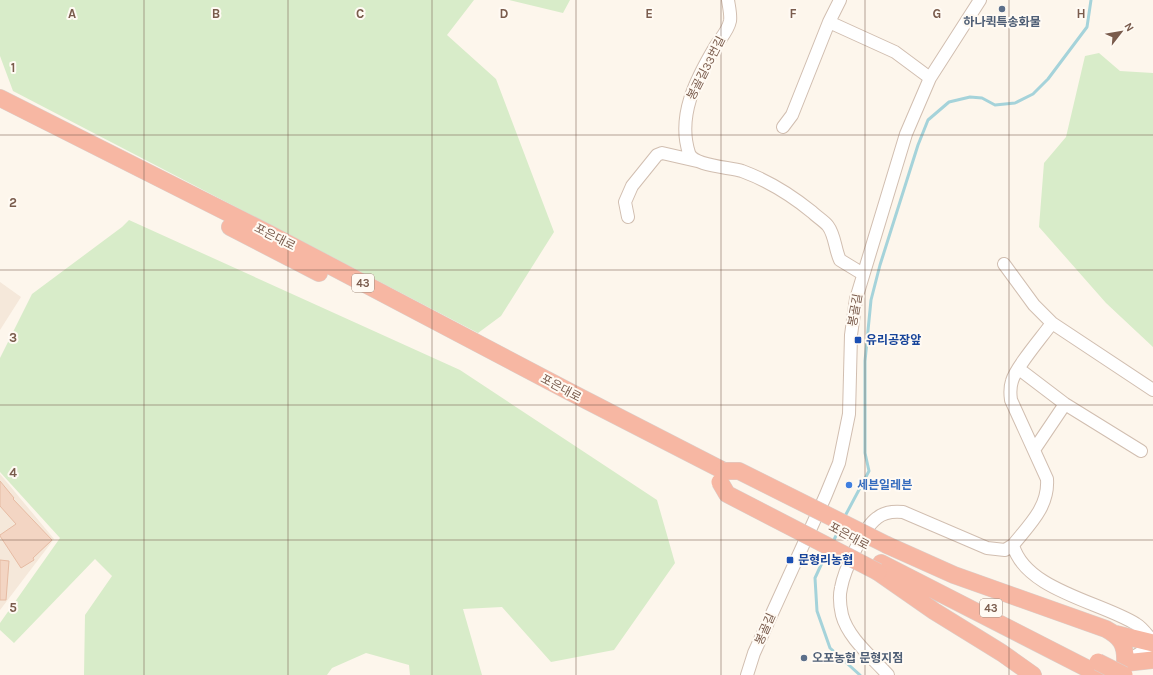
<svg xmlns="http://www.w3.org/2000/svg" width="1153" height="675" font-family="Karla,'Noto Sans KR',sans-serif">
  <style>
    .residential { fill: #f5e8da }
    .green { fill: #d8ecc9 }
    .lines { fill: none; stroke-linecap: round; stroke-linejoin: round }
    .stream { stroke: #a5d3da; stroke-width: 3 }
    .building { fill: #f3d5c3; stroke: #e6bba3 }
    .minor-casing { stroke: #d1beb0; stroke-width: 14 }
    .highway-casing { stroke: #dad1cd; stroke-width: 18 }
    .minor { stroke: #fff; stroke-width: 12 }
    .highway { stroke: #f7b7a3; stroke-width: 17 }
    .highway-bridge-casing { stroke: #dad1cd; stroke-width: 18; stroke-linecap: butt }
    .highway-bridge { stroke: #f7b7a3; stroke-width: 17 }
    .grid { fill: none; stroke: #7a5c4d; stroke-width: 1; stroke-opacity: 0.55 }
    .service-dot { fill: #5c6f8a; stroke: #fffaf3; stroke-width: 1.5 }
    .transit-dot { fill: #1a4fb4; stroke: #fffaf3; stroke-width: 1.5 }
    .shop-dot { fill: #3f7fe0; stroke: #fffaf3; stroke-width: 1.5 }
    .labels { text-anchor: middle; stroke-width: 4; stroke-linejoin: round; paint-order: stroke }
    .shield { fill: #fffaf3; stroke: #a28b7f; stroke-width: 1 }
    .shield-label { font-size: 11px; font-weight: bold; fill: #7a5c4d }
    .service-label { font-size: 12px; font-weight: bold; fill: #4e5e75; stroke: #fffaf3 }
    .street-label { font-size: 12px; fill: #7a5c4d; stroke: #fffaf3 }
    .transit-label { font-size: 12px; font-weight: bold; fill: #164399; stroke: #fffaf3; text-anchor: start }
    .shop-label { font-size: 12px; font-weight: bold; fill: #366cbe; stroke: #fffaf3; text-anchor: start }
    .grid-label { font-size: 13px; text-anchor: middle; font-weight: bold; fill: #7a5c4d; stroke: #fffaf3; stroke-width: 4; stroke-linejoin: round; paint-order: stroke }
  </style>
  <rect width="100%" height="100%" fill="#fdf6ec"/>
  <path class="residential" d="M0,282L21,297L0,330Z
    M0,474L54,539L0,610Z"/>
  <path class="green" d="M0,0H474L447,35L496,79L554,232L501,316L478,333L13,91L0,56Z
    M509,0H570L563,13Z
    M1099,53L1120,71L1153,73V347L1106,303L1039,227L1044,163L1066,137L1085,56Z
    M129,220L460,370L657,500L675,563L614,650L551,662L502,607L463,609L482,675H410L409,665L366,653L332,668L327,675H84L85,615L112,576L95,559L14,643L0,630V623L60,538L0,472V358L32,294L122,227Z"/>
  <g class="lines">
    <path class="stream" d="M844,518L869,471L865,453V361L871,300L880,265L918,145L928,120L949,102L970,97L982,98L995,105L1015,103L1033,94L1048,79L1087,27L1091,0
      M833,542L840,527
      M827,552L815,578L817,611L830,648L860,675"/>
  </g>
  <path class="building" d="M0,481L14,498L13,499L52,540L33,558L34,560L21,568L0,536V535L16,524L0,506Z
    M0,560L9,561L6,600H0Z"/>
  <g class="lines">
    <defs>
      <path id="minor" d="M728,0C729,7 731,15 730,21C728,31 720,39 715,47C696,79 677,116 689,153C693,166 729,167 742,171C769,181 790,194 812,212C817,217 824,221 828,226C835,235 835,250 840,260L863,274
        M829,22L895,52L930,78
        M783,127L792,115L829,22L840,0
        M628,217L625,202L632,186L657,155L662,153L697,161
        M1004,264L1034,305L1052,323L1153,390
        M1019,369L1065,404L1141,451
        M1034,450L1065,404
        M1013,545C1029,525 1049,507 1047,479L1011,400C1010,393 1010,387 1012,381C1016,367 1042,337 1052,323
        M1127,661L1153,645
        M747,675L754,653L825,497L839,463L849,414L851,335L856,299L906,134L930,78L980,0
        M888,675C872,657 848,638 842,615C840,606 839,596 841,588C844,571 863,528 877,518C884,512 893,511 903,512L987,548L1005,550L1013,545C1025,590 1101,602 1136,624C1143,628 1148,636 1153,642"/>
      <path id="highway" d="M0,98L268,233L572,393L724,471
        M230,227L319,273
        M887,545L954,575L1106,629C1121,637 1126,645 1125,663L1153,660
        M881,563L1100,675
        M878,572L934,611L1002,653L1033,675
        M1116,634L1153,643"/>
    </defs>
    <use href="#minor" class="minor-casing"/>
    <use href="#highway" class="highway-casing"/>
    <use href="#minor" class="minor"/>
    <use href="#highway" class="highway"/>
    <defs>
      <path id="highway-bridge" d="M724,471H739L887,545
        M720,482L727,494L878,572
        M1098,662L1124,675"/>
    </defs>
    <use href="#highway-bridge" class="highway-bridge-casing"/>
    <use href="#highway-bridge" class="highway-bridge"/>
  </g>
  <path class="grid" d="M144,0V675M288,0V675M432,0V675M576,0V675M721,0V675M865,0V675M1009,0V675M0,135H1153M0,270H1153M0,405H1153M0,540H1153"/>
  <g class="service-dot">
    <circle cx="1002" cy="9" r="4"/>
    <circle cx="804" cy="658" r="4"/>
  </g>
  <g class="transit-dot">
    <rect x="854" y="336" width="8" height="8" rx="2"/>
    <rect x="786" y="556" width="8" height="8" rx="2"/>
  </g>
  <circle class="shop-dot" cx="849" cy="485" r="4"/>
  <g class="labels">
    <g class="shield">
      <rect x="352" y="274" width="22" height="18" rx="3"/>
      <rect x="980" y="599" width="22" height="18" rx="3"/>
    </g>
    <g class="shield-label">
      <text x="363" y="287">43</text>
      <text x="991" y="612">43</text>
    </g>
    <g class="service-label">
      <text x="1002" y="26">하나퀵특송화물</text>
      <text x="812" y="662" text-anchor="start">오포농협 문형지점</text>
    </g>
    <g class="street-label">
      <text transform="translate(706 68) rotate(-63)" y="4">봉골길33번길</text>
      <text transform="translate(275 237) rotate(27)" y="4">포은대로</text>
      <text transform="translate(855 310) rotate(-80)" y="4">봉골길</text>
      <text transform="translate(561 388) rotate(28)" y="4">포은대로</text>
      <text transform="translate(849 536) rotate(28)" y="4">포은대로</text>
      <text transform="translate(765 629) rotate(-66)" y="4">봉골길</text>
    </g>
    <g class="transit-label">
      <text x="866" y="344">유리공장앞</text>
      <text x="798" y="564">문형리농협</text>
    </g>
    <g class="shop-label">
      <text x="857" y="489">세븐일레븐</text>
    </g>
  </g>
  <g class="grid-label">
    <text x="72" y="18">A</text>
    <text x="216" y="18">B</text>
    <text x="360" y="18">C</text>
    <text x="504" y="18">D</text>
    <text x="649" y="18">E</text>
    <text x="793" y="18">F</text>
    <text x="937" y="18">G</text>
    <text x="1081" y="18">H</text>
    <text x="13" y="72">1</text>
    <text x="13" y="207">2</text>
    <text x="13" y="342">3</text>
    <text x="13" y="477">4</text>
    <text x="13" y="612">5</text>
  </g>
  <g transform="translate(1121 32) rotate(59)" stroke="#fffaf3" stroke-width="3" paint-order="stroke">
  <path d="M0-3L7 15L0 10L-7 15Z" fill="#7a5c4d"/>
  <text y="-6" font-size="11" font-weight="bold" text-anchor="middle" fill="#7a5c4d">N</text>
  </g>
</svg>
